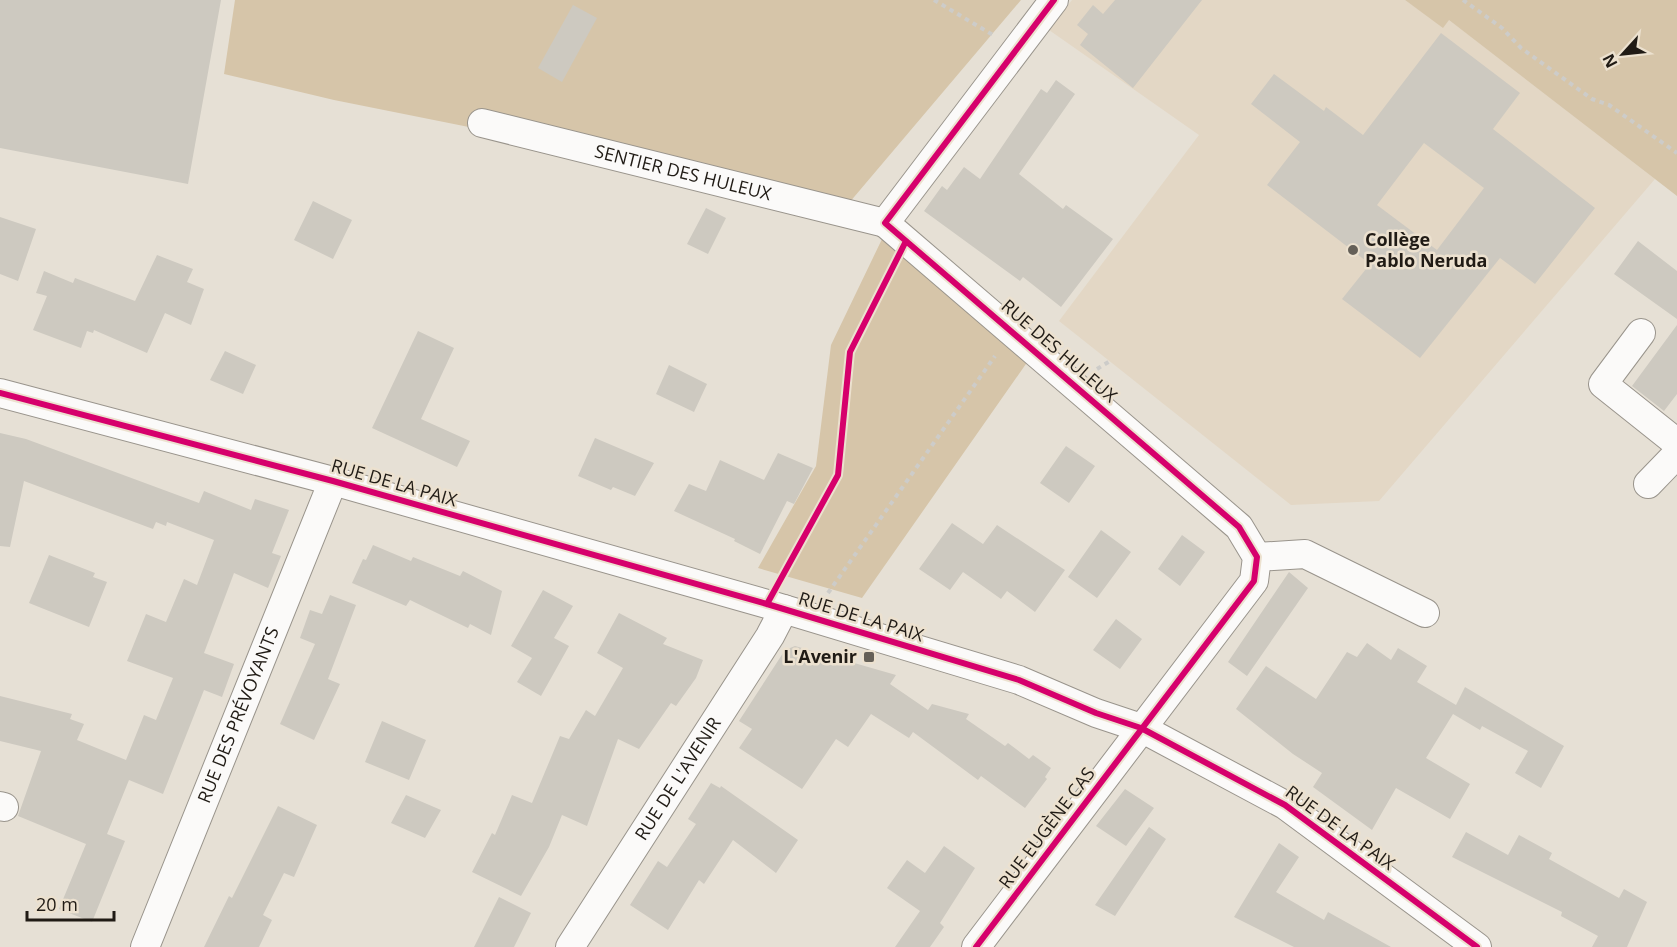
<svg xmlns="http://www.w3.org/2000/svg" width="1677" height="947" font-family="'Open Sans',sans-serif">
  <style>
    .built { fill: #e3d7c5 }
    .green { fill: #d6c5a9 }
    .building { fill: #cdc9c0; fill-rule: evenodd }
    .lines { fill: none; stroke-linecap: round; stroke-linejoin: round }
    .minor-casing { stroke: #99948c; stroke-width: 30 }
    .path { stroke: #cdccc9; stroke-width: 4; stroke-dasharray: 4.5 4.5; stroke-linecap: butt }
    .minor { stroke: #fbfaf9; stroke-width: 28 }
    .cycleway-casing { stroke: #ece1cf; stroke-width: 10 }
    .cycleway { stroke: #d6006c; stroke-width: 6 }
    .poi-dot { fill: #656058; stroke: #ece1cf; stroke-width: 2 }
    .labels { text-anchor: middle; stroke-width: 5; stroke-linejoin: round; paint-order: stroke }
    .street-label { font-size: 18px; fill: #201b15; stroke: #ece1cf }
    .poi-label { font-size: 18px; font-weight: bold; fill: #201b15; stroke: #ece1cf; text-anchor: start }
  </style>
  <rect width="100%" height="100%" fill="#e6e0d5"/>
  <path class="built" d="M1072,0H1405L1443,27L1448,19L1655,179L1379,501L1291,505L1059,321L1199,135L1049,30Z"/>
  <path class="green" d="M235,0H1021L849,203L334,100L224,74Z
    M1405,0H1677V196L1449,20L1443,28Z
    M883,237L1028,361L862,598L758,568L816,466L831,345Z"/>
  <path class="building" d="M0,0H221L188,184L0,148Z
    M1115,0H1202L1133,88L1080,45L1088,34L1077,25L1093,5L1103,14Z
    M573,5L597,18L562,82L538,68Z
    M1441,33L1520,93L1493,129L1595,208L1535,284L1500,258L1420,358L1342,299L1370,264L1267,185L1300,142L1251,104L1274,74L1324,111L1326,107L1363,135ZM1424,143L1484,188L1437,250L1377,205Z
    M1056,80L1075,94L1019,174L1063,209L1066,205L1113,239L1061,307L1023,277L1020,281L924,211L942,186L947,190L964,167L980,179L1041,89L1047,93Z
    M313,201L352,220L333,259L294,240Z
    M706,208L726,218L708,254L687,244Z
    M0,217L36,229L18,281L0,274Z
    M1638,241L1677,271V319L1614,274Z
    M157,255L193,269L187,282L204,289L191,325L165,313L147,353L94,330L93,333L87,331L81,348L33,330L47,296L36,293L44,271L73,283L75,278L135,301Z
    M1677,325V394L1664,411L1632,386Z
    M418,331L454,348L421,419L470,441L457,467L372,428Z
    M225,351L256,365L243,394L210,380Z
    M669,365L707,384L694,412L656,394Z
    M0,433L26,439L199,503L204,491L251,510L255,499L289,510L272,553L281,556L268,588L234,573L204,653L234,664L222,697L204,690L163,794L129,780L107,834L125,841L92,922L59,909L86,844L18,816L41,751L0,741V696L72,714L70,719L84,724L77,740L126,760L144,715L156,720L173,678L127,661L146,614L166,622L184,579L197,585L214,540L167,522L166,526L156,522L153,529L24,481L10,547L0,546Z
    M595,438L654,463L635,496L613,487L611,490L578,476Z
    M1066,446L1095,466L1069,503L1040,483Z
    M778,453L813,468L794,504L787,501L760,554L734,541L735,539L674,511L689,484L706,491L720,460L764,480Z
    M952,523L983,544L997,525L1065,570L1035,612L1007,591L1001,599L963,572L950,590L919,569Z
    M1101,530L1131,552L1097,598L1068,577Z
    M1182,535L1205,552L1180,586L1158,569Z
    M373,545L411,561L413,557L460,576L463,571L502,591L491,635L470,624L468,628L410,600L406,606L352,583L363,559L366,560Z
    M49,555L95,573L93,577L107,582L89,627L29,603Z
    M1289,572L1308,588L1247,676L1228,662Z
    M543,590L573,606L554,638L569,646L541,696L517,682L532,658L511,646Z
    M330,595L356,605L328,679L340,684L314,740L280,724L315,644L300,638L310,610L322,614Z
    M619,613L667,638L663,644L703,660L696,678L676,706L671,703L639,749L618,739L587,826L562,815L549,847L521,896L472,872L492,833L495,835L512,795L532,803L560,736L569,739L586,710L595,716L623,668L597,653Z
    M1116,619L1142,639L1120,669L1093,650Z
    M1367,643L1391,660L1398,648L1427,666L1417,682L1456,705L1465,687L1564,746L1541,788L1515,773L1528,751L1482,726L1480,730L1453,714L1426,758L1470,784L1450,819L1396,788L1372,830L1313,787L1322,773L1293,754L1236,709L1266,666L1316,699L1347,652L1357,657Z
    M795,646L896,675L890,684L928,710L932,704L969,714L966,719L1005,746L1008,743L1029,759L1033,755L1051,768L1045,777L1047,779L1025,808L981,776L978,780L913,732L909,738L871,714L848,747L836,739L802,789L739,748L752,729L739,721L785,650Z
    M382,721L426,740L409,780L365,762Z
    M711,783L720,788L721,786L798,840L776,873L733,840L704,884L699,880L668,930L630,905L658,861L667,867L696,824L688,819Z
    M1125,789L1154,808L1126,846L1096,826Z
    M406,795L441,810L425,838L391,823Z
    M278,806L317,825L294,877L284,873L263,915L272,920L259,947H204L229,896L232,898Z
    M1149,827L1166,839L1115,916L1095,905Z
    M1466,832L1508,855L1519,835L1552,853L1549,859L1619,898L1624,889L1647,902L1627,947H1592L1598,936L1561,916L1562,912L1452,857Z
    M1279,843L1299,857L1276,892L1324,920L1328,912L1391,947H1294L1234,917Z
    M944,846L975,868L940,923L944,927L930,947H895L920,911L887,888L907,860L925,873Z
    M499,897L531,913L514,947H474Z"/>
  <g class="lines">
    <defs>
      <g id="minor">
        <path id="s1" d="M482,123L885,223"/>
        <path d="M1641,333L1603,384L1677,443"/>
        <path d="M0,393L333,481L767,604L1019,680L1096,713L1141,728L1285,805L1477,947"/>
        <path d="M1648,484L1677,454"/>
        <path d="M1257,557L1305,554L1425,613"/>
        <path d="M0,806L4,807"/>
        <path id="s2" d="M145,947L333,481"/>
        <path id="s3" d="M570,947L770,636L784,609"/>
        <path d="M976,947L1254,581L1257,557L1239,527L885,223L1054,0"/>
      </g>
    </defs>
    <use href="#minor" class="minor-casing"/>
    <path class="path" d="M934,0L993,35
      M1463,0L1502,28L1521,48L1592,99L1609,105L1677,153
      M1097,369L1110,361
      M828,593L995,356"/>
    <use href="#minor" class="minor"/>
    <defs>
      <path id="cycleway" d="M0,393L333,481L767,604L1019,680L1096,713L1141,728L1285,805L1477,947
        M767,604L838,475L850,352L906,241
        M976,947L1254,581L1257,557L1239,527L885,223L1054,0"/>
    </defs>
    <use href="#cycleway" class="cycleway-casing"/>
    <use href="#cycleway" class="cycleway"/>
  </g>
  <g class="poi-dot">
    <circle cx="1353" cy="250" r="6"/>
    <rect x="863" y="651" width="12" height="12" rx="3"/>
  </g>
  <g class="labels">
    <g class="street-label">
      <text dy="6" stroke="none"><textPath href="#s1" startOffset="207">SENTIER DES HULEUX</textPath></text>
      <text transform="translate(1059 351) rotate(41)" y="6">RUE DES HULEUX</text>
      <text transform="translate(394 483) rotate(16)" y="6">RUE DE LA PAIX</text>
      <text transform="translate(861 617) rotate(17)" y="6">RUE DE LA PAIX</text>
      <text dy="6" stroke="none"><textPath href="#s2" startOffset="250">RUE DES PRÉVOYANTS</textPath></text>
      <text dy="6" stroke="none"><textPath href="#s3" startOffset="200">RUE DE L'AVENIR</textPath></text>
      <text transform="translate(1047 828) rotate(-53)" y="6">RUE EUGÈNE CAS</text>
      <text transform="translate(1340 828) rotate(36)" y="6">RUE DE LA PAIX</text>
    </g>
    <g class="poi-label">
      <text x="1365" y="246">Collège<tspan x="1365" dy="21">Pablo Neruda</tspan></text>
      <text x="857" y="663" text-anchor="end">L'Avenir</text>
    </g>
  </g>
  <g transform="translate(1623 54) rotate(243)" stroke="#ece1cf" stroke-width="4.5" paint-order="stroke">
  <path d="M0-4.5L10 22L0 15L-10 22Z" fill="#201b15"/>
  <text y="-9" font-size="16" font-weight="bold" text-anchor="middle" fill="#201b15">N</text>
  </g>
  <path d="M27 911v9h87v-9" fill="none" stroke="#201b15" stroke-width="3"/>
  <text x="36" y="911" font-size="18" fill="#201b15" stroke="#ece1cf" stroke-width="4.5" paint-order="stroke">20 m</text>
</svg>
